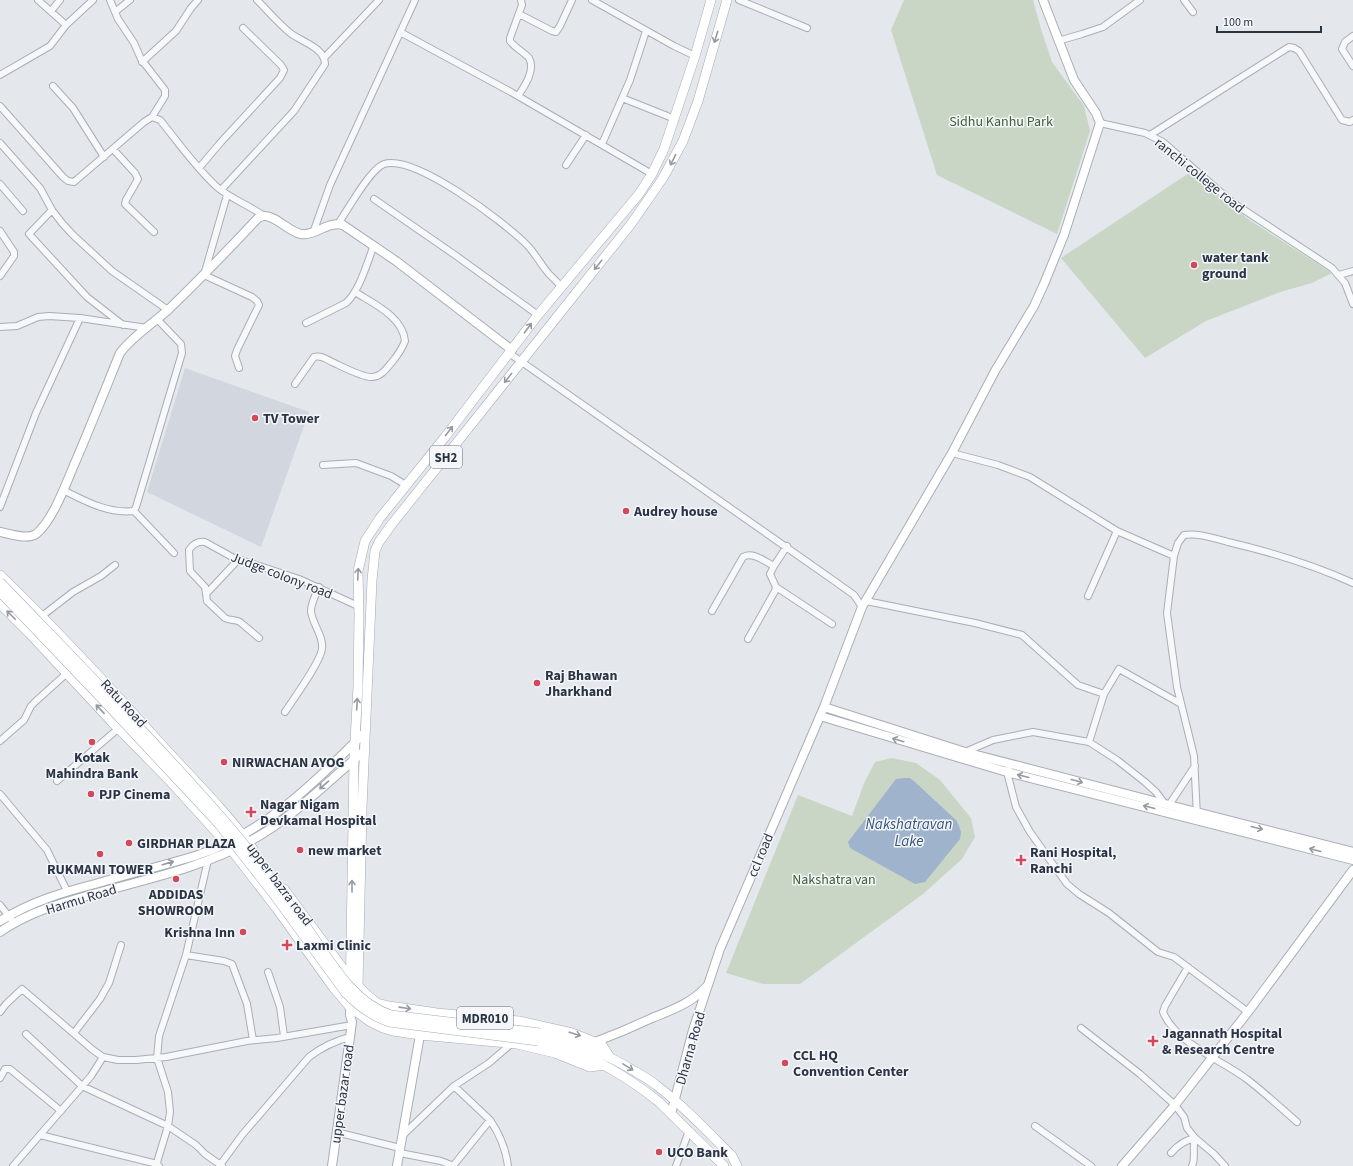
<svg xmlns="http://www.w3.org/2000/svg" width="1353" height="1166" font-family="'Source Sans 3',sans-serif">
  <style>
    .built { fill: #d2d6de }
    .green { fill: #c9d6c5 }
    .water { fill: #9fb4cc }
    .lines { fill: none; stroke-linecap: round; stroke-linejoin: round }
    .street-casing { stroke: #a9aeb7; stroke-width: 8 }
    .secondary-casing { stroke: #a9aeb7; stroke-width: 10 }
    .primary-casing { stroke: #a3abb8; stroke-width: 10 }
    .street { stroke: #f7f8fa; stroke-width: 6 }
    .secondary { stroke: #fff; stroke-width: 8 }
    .primary { stroke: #fff; stroke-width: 9 }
    .primary-bridge-casing { stroke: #a3abb8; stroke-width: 10; stroke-linecap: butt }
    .primary-bridge { stroke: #fff; stroke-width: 9 }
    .oneway { stroke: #959aa2 }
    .poi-dot { fill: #d1495b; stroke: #f4f6f9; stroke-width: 1.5 }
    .labels { text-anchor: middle; stroke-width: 3; stroke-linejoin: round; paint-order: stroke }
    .shield { fill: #f4f6f9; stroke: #676e7b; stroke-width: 1 }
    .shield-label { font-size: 13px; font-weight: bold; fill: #2b3445 }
    .park-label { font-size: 14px; fill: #3f6138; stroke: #f4f6f9 }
    .street-label { font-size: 14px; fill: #2b3445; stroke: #f4f6f9 }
    .poi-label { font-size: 14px; font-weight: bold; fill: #2b3445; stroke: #f4f6f9; text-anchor: start }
    .water-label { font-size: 15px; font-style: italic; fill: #34527a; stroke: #f4f6f9 }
  </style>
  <rect width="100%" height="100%" fill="#e4e7ec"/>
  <path class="built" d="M185,368L309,412L261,547L147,492Z"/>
  <path class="green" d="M904,0H1033L1041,29L1052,62L1084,106L1090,131L1057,234L937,175L891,30Z
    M1189,173L1251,221L1332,273L1312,283L1280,292L1206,321L1145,358L1061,258Z
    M892,758L916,763L940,780L971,818L975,837L962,859L923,894L800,984H763L726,973L798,795L852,816L865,781L875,762Z"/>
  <path class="water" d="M904,778H910L915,782L957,821L961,832L960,839L925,882L915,884L850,848L848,842L896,779Z"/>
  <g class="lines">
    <defs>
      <path id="street" d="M38,0L66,25
        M110,0L118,19L134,43L141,59L165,90V96L152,117
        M592,0L674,46L695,56
        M739,0L807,28
        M1184,0L1193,12
        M51,11L60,0
        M115,12L130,0
        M519,14L552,31L556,32L560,26L572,0
        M400,32L511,92L652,174
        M1353,36L1345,42L1342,49L1353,66
        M1058,41L1082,34L1103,27L1140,0
        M324,58L379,0
        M142,62L176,31L191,8L198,0
        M0,75L50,46L66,25L93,0
        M53,86L73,108L104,157
        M518,96C524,87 536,70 529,58C524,52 515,48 510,41V38L522,5L521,0
        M622,98L675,119
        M0,106L63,177L68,181L74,182L144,122L152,117L160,120C178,142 196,168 217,187C231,199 249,205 264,216
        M1100,123L1145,133L1163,142L1232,202L1332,268L1345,283L1353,304
        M1150,135L1289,47L1294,48L1299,51L1342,120L1350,122L1353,120
        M0,143L40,188L52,210L62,223L73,235L112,271L168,310
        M602,144L630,80L646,31
        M113,149L135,173L138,179L126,200L125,204L154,232
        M566,165L586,135
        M199,168L221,142L280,78L284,70L281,65L243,28
        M0,184L23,211
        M221,190L294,111L325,64C325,47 299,41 289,32C277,22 267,10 257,0
        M227,195L204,275L252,297L257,301L259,305L237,350L235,356L239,368
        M374,199L455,255L538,315
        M52,210L29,234L87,297L123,325
        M338,224C347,211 370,169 384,164C415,154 504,222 527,245C535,253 541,265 549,274C553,278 557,282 562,287
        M0,231L14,252V256L0,276
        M313,233L330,185L415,0
        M1339,275L1353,271
        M306,323L346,303C360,290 367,263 374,245
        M0,327L17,326L38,317L49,316L80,318L147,328
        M509,353L833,580L854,595L862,607
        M295,384L314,357C321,355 326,359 332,362C341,366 363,378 372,377C381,377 387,368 392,362C397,356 402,349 405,341C403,317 374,304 355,292
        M952,453L998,465L1030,477L1117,531L1174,556L1167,613L1177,687L1194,756L1197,816
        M323,465L356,463L391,476L406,485
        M63,490C85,501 108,514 134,511L136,507L182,353L181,344L157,319
        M0,507L36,413L80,318
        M134,511L174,553
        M1174,556L1178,543L1184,535C1199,533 1213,538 1228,542C1271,552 1313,565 1353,583
        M776,587L832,624
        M206,594L238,560
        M1088,596L1117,531
        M866,601L975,623L1022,635L1078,685L1104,694
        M712,611L743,557C752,551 764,561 774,566
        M42,616L73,592L101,576L115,565
        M259,638L240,622C235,619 230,621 225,618L207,601L205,587L190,571L189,550C193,544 198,541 205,542L232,557L299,579L358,606
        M748,639L775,591L776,587L770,574L774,566L787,546
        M285,712C294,698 320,663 322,649C324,636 312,624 311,611C311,603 316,594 319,587
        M0,741L24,720L31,706L36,701L66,674
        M1089,742L1104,694L1119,669L1181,704
        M965,752L993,740L1033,732L1089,742L1117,760L1145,782L1156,792L1165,804
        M1010,764L1007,772L1016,807L1030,832L1067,884L1079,894L1109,913L1158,952L1174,957L1248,1012
        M57,781L119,728
        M0,794L47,850L67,891
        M1169,805L1195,766
        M0,905L11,919
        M186,955L224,961L232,964L247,1004L253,1040
        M1188,967L1165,1006L1163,1012C1177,1045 1221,1059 1248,1080C1265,1093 1281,1108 1297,1122
        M268,972L280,1007L284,1036
        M0,1012L6,1004L22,989L93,1050L103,1057L118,1060H136L166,1057L247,1041L277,1038L352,1025
        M1081,1028L1140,1074L1175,1105L1184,1117L1187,1128L1195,1138L1214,1154L1225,1166
        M74,1033L100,999L109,983L121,945
        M26,1034L82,1086L168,1126L196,1145L205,1154L222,1166
        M0,1078L5,1069H10L61,1111
        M454,1086L490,1120C499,1133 506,1150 508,1166
        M1035,1126L1091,1166
        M336,1132L400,1148
        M40,1135L157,1164V1166
        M402,1136L454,1086L489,1063L511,1044
        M400,1153L441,1161L454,1166
        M1171,1153C1178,1145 1185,1140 1195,1138C1192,1148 1196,1158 1192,1166
        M220,1165L242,1135L309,1057C322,1047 334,1041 350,1037
        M13,1166L91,1076L103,1057
        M159,1166L157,1164L158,1159L168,1126L170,1112L168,1092L157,1058L159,1036L186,955L208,860
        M453,1166L490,1120
        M676,1166L689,1131"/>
      <path id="secondary" d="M0,532C10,534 27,540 36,534C52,522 66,484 74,465C90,428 105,390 120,353C133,336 152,324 168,310C199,280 229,249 258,218C260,217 262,216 264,216C275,215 289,232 301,234C316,236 327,221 343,225L396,261L512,350
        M824,707L965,752L1169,805L1353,852
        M820,716L1007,772L1353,860
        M0,921C31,902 60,893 95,884C128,874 162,866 195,856C263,834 315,783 365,732
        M0,932C14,922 29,915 45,909C112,885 190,875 252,840C292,818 329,781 364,751
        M595,1042C614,1035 633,1027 652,1018C672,1010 692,1003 707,986
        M671,1114L693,1030L720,949L824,707L862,607L952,453L995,371L1034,306L1044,284L1064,235L1100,123L1096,113L1074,80L1043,0
        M332,1166L350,1037L352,1022L350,1015V1007
        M397,1166L420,1035
        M1122,1166L1175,1105L1248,1012L1353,870"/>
      <path id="primary" d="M0,575C56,629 109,686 161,744C192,778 226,811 253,849
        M0,604L31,635L112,722L169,780L226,843L277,909L333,987L350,1007L369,1021L383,1028L393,1031L420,1035L517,1044L555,1053L590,1067L604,1065
        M284,889L350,978L366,994L377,1003L389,1006L437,1013L519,1021L572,1033L602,1045L609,1056
        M350,1007L354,759L358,686L359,616L358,571L365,541L380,518L445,437L538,315L639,194L652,174L664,149L695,56L711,0
        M357,1012L358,987L362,808L372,580L375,551L379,542L392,524L631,224L663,178L683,141L698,101L727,0
        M540,1033C575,1041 605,1053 636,1072C643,1076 650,1080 656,1085C684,1106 708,1132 732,1156L737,1166
        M538,1041C545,1043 553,1044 559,1046C592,1055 633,1081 659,1102L724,1166"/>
    </defs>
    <use href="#street" class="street-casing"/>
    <use href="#secondary" class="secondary-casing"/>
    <use href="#primary" class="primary-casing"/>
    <use href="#street" class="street"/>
    <use href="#secondary" class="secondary"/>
    <use href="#primary" class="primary"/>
    <defs>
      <path id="primary-bridge" d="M0,582C75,660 151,737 222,818C252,852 279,889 305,925C329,958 351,1002 391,1015L540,1033
        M0,592L103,700L218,823L275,896L345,992C358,1006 372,1016 389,1022L538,1041"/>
    </defs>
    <use href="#primary-bridge" class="primary-bridge-casing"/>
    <use href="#primary-bridge" class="primary-bridge"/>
  </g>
  <defs><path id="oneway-shaft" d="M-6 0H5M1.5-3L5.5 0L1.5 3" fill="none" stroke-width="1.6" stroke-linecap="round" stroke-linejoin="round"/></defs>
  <g class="oneway">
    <use href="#oneway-shaft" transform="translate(716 37) rotate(107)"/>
    <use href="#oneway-shaft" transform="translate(673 160) rotate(117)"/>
    <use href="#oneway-shaft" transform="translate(598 265) rotate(129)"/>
    <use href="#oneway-shaft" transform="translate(528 328) rotate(-53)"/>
    <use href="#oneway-shaft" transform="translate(508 378) rotate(128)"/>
    <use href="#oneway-shaft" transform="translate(449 431) rotate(-52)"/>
    <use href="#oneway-shaft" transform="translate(358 574) rotate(-87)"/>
    <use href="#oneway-shaft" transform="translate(11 615) rotate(-135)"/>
    <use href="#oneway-shaft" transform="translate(357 704) rotate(-87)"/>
    <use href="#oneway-shaft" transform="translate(100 709) rotate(-133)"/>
    <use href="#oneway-shaft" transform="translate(898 740) rotate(-163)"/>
    <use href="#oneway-shaft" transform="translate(1023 776) rotate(-166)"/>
    <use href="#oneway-shaft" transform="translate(1077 781) rotate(15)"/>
    <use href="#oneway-shaft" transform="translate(324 785) rotate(139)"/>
    <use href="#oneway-shaft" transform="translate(1149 807) rotate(-166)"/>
    <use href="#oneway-shaft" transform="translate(1257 828) rotate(14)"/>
    <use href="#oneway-shaft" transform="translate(1315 850) rotate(-165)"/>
    <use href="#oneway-shaft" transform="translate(168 863) rotate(-16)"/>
    <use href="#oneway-shaft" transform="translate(352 886) rotate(-90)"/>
    <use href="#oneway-shaft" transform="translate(405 1008) rotate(8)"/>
    <use href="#oneway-shaft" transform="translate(575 1034) rotate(18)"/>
    <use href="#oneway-shaft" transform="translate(628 1067) rotate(32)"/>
  </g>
  <g class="poi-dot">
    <circle cx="1194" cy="265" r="4"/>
    <circle cx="255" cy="418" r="4"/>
    <circle cx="626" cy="511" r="4"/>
    <circle cx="537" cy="683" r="4"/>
    <circle cx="92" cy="742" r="4"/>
    <circle cx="224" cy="762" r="4"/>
    <circle cx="91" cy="794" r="4"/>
    <path d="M249 806h4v4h4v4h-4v4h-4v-4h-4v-4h4z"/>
    <circle cx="129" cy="843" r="4"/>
    <circle cx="300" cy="850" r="4"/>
    <circle cx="100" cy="854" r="4"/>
    <path d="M1019 854h4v4h4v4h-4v4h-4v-4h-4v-4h4z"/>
    <circle cx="176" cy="879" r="4"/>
    <circle cx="243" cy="932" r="4"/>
    <path d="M285 939h4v4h4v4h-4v4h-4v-4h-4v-4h4z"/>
    <path d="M1151 1035h4v4h4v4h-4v4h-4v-4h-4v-4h4z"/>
    <circle cx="785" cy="1063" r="4"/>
    <circle cx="659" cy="1152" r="4"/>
  </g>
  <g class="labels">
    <g class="shield">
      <rect x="430" y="446" width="32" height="22" rx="3"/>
      <rect x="457" y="1007" width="56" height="22" rx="3"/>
    </g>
    <g class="shield-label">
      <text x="446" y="462">SH2</text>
      <text x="485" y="1023">MDR010</text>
    </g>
    <g class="park-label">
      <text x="1001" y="126">Sidhu Kanhu Park</text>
      <text x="834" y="884">Nakshatra van</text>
    </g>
    <g class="street-label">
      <text transform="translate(1200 175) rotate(39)" y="5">ranchi college road</text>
      <text transform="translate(282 575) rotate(21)" y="5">Judge colony road</text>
      <text transform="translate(124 703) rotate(47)" y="5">Ratu Road</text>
      <text transform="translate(760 855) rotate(-67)" y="5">ccl road</text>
      <text transform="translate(280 884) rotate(53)" y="5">upper bazra road</text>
      <text transform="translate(81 899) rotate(-17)" y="5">Harmu Road</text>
      <text transform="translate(690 1048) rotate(-74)" y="5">Dharna Road</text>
      <text transform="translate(342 1094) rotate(-82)" y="5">upper bazar road</text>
    </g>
    <g class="poi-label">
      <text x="1202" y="262">water tank<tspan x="1202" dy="16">ground</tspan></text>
      <text x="263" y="423">TV Tower</text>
      <text x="634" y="516">Audrey house</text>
      <text x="545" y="680">Raj Bhawan<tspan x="545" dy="16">Jharkhand</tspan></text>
      <text x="92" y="762" text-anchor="middle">Kotak<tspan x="92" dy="16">Mahindra Bank</tspan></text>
      <text x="232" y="767">NIRWACHAN AYOG</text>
      <text x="99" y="799">PJP Cinema</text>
      <text x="260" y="809">Nagar Nigam<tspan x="260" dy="16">Devkamal Hospital</tspan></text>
      <text x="137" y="848">GIRDHAR PLAZA</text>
      <text x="308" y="855">new market</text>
      <text x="1030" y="857">Rani Hospital,<tspan x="1030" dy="16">Ranchi</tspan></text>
      <text x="100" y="874" text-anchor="middle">RUKMANI TOWER</text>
      <text x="176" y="899" text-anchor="middle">ADDIDAS<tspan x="176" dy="16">SHOWROOM</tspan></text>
      <text x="235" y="937" text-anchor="end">Krishna Inn</text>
      <text x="296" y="950">Laxmi Clinic</text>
      <text x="1162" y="1038">Jagannath Hospital<tspan x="1162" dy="16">&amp; Research Centre</tspan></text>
      <text x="793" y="1060">CCL HQ<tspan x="793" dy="16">Convention Center</tspan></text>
      <text x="667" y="1157">UCO Bank</text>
    </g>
    <g class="water-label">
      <text x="909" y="829">Nakshatravan<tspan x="909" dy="17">Lake</tspan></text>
    </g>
  </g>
  <path d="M1217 26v6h104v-6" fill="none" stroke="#2b3445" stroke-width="2"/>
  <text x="1223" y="26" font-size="12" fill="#2b3445" stroke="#f4f6f9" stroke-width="3" paint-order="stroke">100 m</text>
</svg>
